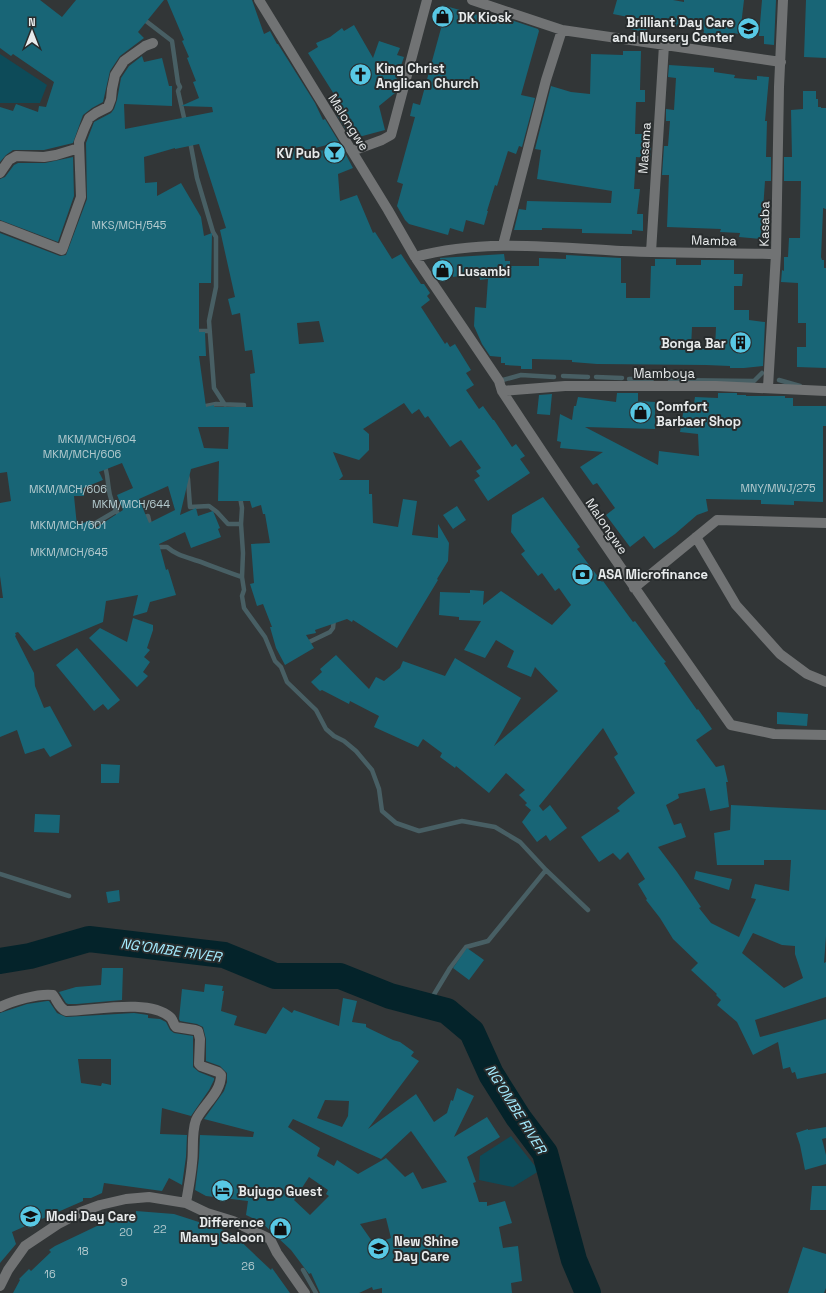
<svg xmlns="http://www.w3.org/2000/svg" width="826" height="1293" font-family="'Space Grotesk',sans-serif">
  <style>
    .green { fill: #0d4b59 }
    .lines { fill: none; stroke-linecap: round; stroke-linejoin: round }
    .stream { stroke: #485f64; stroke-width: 4.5 }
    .river { stroke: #04232a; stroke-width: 26 }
    .building { fill: #186576; fill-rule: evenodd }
    .minor { stroke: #717374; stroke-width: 10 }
    .labels { text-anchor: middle; stroke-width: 4; stroke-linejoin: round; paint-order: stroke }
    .number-label { font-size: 11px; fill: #b4cace }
    .poi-label { font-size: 13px; font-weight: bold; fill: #e8ebec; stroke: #282c2d; text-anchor: start }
    .street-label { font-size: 13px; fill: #e8ebec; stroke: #282c2d }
    .water-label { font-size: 14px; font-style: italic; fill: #a4ebfe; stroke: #282c2d }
  </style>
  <rect width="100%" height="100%" fill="#323637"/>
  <path class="green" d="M0,54L47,85L40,103H0Z
    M511,1136L539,1171L513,1187L479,1180L480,1156Z"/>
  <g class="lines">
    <path class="stream" d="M142,18L172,41L178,83L180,87L178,91L185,122
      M190,141L197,178L213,232L216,237V287L209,321L214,388L225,405
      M193,331H210
      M563,376L588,377
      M596,377L622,378
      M629,379H652
      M670,380L754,381L762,373
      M779,380L800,386
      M499,381L521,375L554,377
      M201,407L216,404L244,405L243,413
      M104,464C108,474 107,479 109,490C110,500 115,509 120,517
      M187,475L188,479L190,507L209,506L217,512L228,524H241
      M240,497L242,508L241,524L243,553L242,577L244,590L242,596L244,608L265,637L275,661L281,667L287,682L316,710L326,729L334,736L344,741L356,751L372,770L379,789L382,811L396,823L419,831L462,821L495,827L520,842L546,870L588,910
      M141,518L148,516L151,529
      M87,528L116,511
      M156,547H167C176,555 186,557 198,561C212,566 227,572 242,577
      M305,644L330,632L333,628L334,619
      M0,874L69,896
      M427,1006L450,968L466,947L488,941L546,870
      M303,1270L316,1293"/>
    <path class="river" d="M0,961L30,956L89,939L224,955L275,976H340L390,996L447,1011L472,1032L491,1074L518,1117L545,1153L574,1260L588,1293"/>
  </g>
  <path class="building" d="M0,0H40L62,17L76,0H164L138,32L144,38L120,56L110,71L103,102L92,108L83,115L73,143L44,150H13L6,155L0,162V107L13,111L16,104L38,112L39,106L46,107L54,82L13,54L11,56L0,48Z
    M167,0H252L264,34L270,31L277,44H278L315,103L323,120L325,119L339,142L307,150L344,151L353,168L338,174L340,201L357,195L373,233L375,232L392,259L401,254L421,284H424L430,293L427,296L430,300L421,307L445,344L447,342L450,347L455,344L471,370L466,373L474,385L466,390L479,409L483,406L493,420H494L512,447L516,444L525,456L520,459L530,473L488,501L474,480L480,476L476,471L481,468L461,440L450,447L428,416L425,418L419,409L412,414L404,403L363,429L369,434V450L359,460L333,452L343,476L339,480H369V494H372L373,523L398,527L403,499L417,501L412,535L438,538V524L449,543L448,561L437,579L438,580L397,648L353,620L352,622L347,619L315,630L316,633L306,635L314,648L285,665L276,648L270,627H272L263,604L257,606L250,584L254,583L251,544L270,543L265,514H263L261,505L252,508L250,501H218L219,461L191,469L180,515L196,508L198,516L213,511L220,528L218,529L221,537L191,548L185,532L159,544L166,570L168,569L176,595L150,602L147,612L133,616L138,595L106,601L103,622L34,651L18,632L15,633L16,635L15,636L34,673L35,686L44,708L50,706L72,746L50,757L44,748L25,754L17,730L0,737V598H3L0,576V503L11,501L7,472L0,473V233L60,256L66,255L87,199L86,143L94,122L111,113L114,109L117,100L121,78L129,66L142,56L144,62L162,58L169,86H172V106L124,104L125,129L213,112L212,107L181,106L199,98L193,82L196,81L187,58L189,57L182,41L184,40ZM199,144L226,228L220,230L235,297L228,299L232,315L240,313L245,351L252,350L255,373L250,374L253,407H214V405L206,407L199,356H206L205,332H199V283H211L212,233L204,236L201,217L181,183L157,196V182L145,183L144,157L175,148V149ZM319,321L324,342L299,344L297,323ZM198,427H229L228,449L204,448ZM122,463L133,488L117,495L123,510L94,529L90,520L77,526L74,496H84L83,488L103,480L99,472ZM168,486L175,510L149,523L139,499Z
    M617,0H673L684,2V0H744L740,34L732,33L731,41L703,37L704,30L674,26L649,21L646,31L645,32L630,29L633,18L613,14Z
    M762,0H776L774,45L764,44V36H759Z
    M806,0H826V58L804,57Z
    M442,5L485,17L486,15L514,21L538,29L539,31L521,95L535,98L522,147L519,146L516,154L508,151L497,186L495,185L487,211H488L484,225L466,220L463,232L450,228L448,235L409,224L405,220L397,206L403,184L397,182L415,117L410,116L413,103L420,105L443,21L439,19Z
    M354,25L373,58L379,41L400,48L397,55L404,57L393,89L395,93L379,106L385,130L355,138L352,133L349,135L336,114L344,110L308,53L318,47L316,43L330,37L342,28L344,31Z
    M623,51H641L640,90H645V102H636L635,134H645L644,146H651L650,158L636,157L634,189H640L637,214H643V231L632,230V234L582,233V229L542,228V230H514L519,209L526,210L527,201L611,203L612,191L537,179L541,150L535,149L551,86L571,92L590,94L591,54L623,55Z
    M669,65L714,68V72L735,75L734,78L757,80V76L769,77L765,121H767L766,157H771V181H765L761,239L739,237L740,233L720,232L721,229L667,227L669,175H662L664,146H668L670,121H666V109L674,110L676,78L668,77Z
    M803,91H816V99H818V107H821V108H826V209L823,208V211L821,257L822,260H824V268H826V368L797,367V347H806V323H798V283L781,282L782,270L784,271V257H788L789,238H800L801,181H784V157H792L791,110L803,109Z
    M73,157L74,196L58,242L0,220V179L5,177L14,165L18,163H45Z
    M504,254L505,261H510V266H539V258L566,259V255L621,258V283H626V298H650L651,266H655V259H676V265H701V260H734V274H743L742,286H734V310H749V320L765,322L763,366L744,368H730V366L706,365L597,364L572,362V360L532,359V369H521V366L505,365V363H501V357L490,356L482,344L474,326L475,307L486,308L488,279L480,280L479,273L453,277L452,271L441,272L440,258ZM692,327H716L715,349H691Z
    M617,393H638V401L655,402V429L585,427L658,465L659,451L699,456L698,434L680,432L685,402L694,403L695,397L718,398V393H737V395H746V396H785V398H793V406H826V426H823V502L794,501V505L761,504V500L706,499L708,511L697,515L675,534L654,549L644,536L630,547L606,515L615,508L597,483L593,485L580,467L603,452L560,448L561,442L557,441L560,414L572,420L574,406H576L578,397L616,402Z
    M552,394L550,415L537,414L539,395Z
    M543,497L580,547L577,549L602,582L603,581L633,622L635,621L661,656L666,662L664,663L697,710L698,709L712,729L696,740L716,767L724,765L728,782H726L729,807L710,811L705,788L678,794L679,798L666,805L674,825L681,823L686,837L658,847L677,872L701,907L699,908L711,923L739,937L756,899L751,898L755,884L789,891L791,860H764V865H717L714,833L730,830L731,805L826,810V936L824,963L826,962V997L755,1020L760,1037L826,1019V1073L797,1079L795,1072L792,1073L790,1067L783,1069L778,1042L753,1055L737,1022L717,1005L721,1000L716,995L717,994L691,970L698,963L673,939L660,918L646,900L647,899L638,884L645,879L628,852L620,860L613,853L599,862L581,837L620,811L617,808L635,793L614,757L618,754L603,728L539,806L543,811L550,805L567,828L550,841L546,835L537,842L522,822L531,810L525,805L527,803L519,795L525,790L506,773L489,793L456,766L455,768L440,757L442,753L423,739L418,747L374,727L379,716L350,701L349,704L322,690L320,691L311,682L322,672L320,669L336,655L369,689L376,677L384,681L400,668L403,661L445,676L455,658L521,698L494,746L558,691L535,667L531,677L507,667L514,651L496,640L485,658L464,650L481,621L459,620V617L439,615L440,592L470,593V590L484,591L483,605L501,591L552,625L571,605L559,588L555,591L542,573L538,576L521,554L525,551L511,532L512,515ZM753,933L782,945L795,946V954L803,978L784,988L742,953Z
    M457,506L466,520L453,529L443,515Z
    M133,618L153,625V630L147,648L150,650L144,657L150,662L143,672L148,676L137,687L89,638L100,628L127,642Z
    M77,648L120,700L108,710L103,704L94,711L56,665Z
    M777,712L808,714L807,726L777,724Z
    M101,764L120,765L119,783H101Z
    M35,814L60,815L59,833L34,832Z
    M696,871L732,879L729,890L694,879Z
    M119,890L120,901L108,903L106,892Z
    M467,948L484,960L469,980L453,968Z
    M102,968H123L122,1000L77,1004H68L66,1003L59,992L76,987L101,985Z
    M205,984L223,986L222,991H224L221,1011L237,1016L234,1025L266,1034L283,1007L292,1013L294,1010L339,1026L343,998L357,1001L352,1022L366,1024V1027L393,1040L400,1042L414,1052L411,1056L419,1061L368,1129L416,1094L434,1122L447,1113L451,1100L453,1101L457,1088L474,1096L454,1137L487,1117L500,1137L467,1157L476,1182L473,1183L479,1202H487V1206L505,1201L512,1223L499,1227L503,1248L518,1246L522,1281L511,1283L512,1293H382V1288L373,1290L372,1287L359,1293H320L311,1273L309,1274L291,1250L261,1222L246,1215L248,1201L206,1196L195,1190L199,1158L200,1135L253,1137L254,1132L204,1119L224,1091L227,1082V1073L220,1066L206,1061V1039L203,1027L197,1024L180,1021L179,1019L182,989L204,992ZM325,1100L349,1101L348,1116L342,1127L317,1118ZM293,1119L381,1159L411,1131L447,1182L422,1189L413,1172L405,1177L386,1158L358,1174L337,1160L334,1166L317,1156L320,1148L288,1127ZM309,1177L328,1190L326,1194L329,1196L310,1215L294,1200ZM386,1218L391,1238L374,1244L360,1224Z
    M47,1001H49L57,1013L66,1017L134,1013L148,1015V1018L160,1019L166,1022L170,1030L174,1033L193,1036V1067L199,1072L214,1078V1080L209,1090L191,1116L162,1108L160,1134L187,1135L186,1157L182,1185L169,1178L162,1191L104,1183L102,1193L91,1198H83V1201L12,1232L16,1244L0,1263V1013L27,1004ZM78,1059H111V1085L102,1083L101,1086L81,1083Z
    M826,1127V1138L822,1139L826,1155V1164L805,1170L800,1145L796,1133L808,1129V1130Z
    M812,1186H826V1210H810Z
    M136,1211L174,1214L205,1224L206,1223L233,1234L271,1270L272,1268L290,1293H13L20,1280L19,1279L29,1269L31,1271L51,1252L49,1250L55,1246L99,1225V1223L136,1216Z
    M803,1247L826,1254V1288L824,1293H788Z"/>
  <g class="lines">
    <path class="minor" d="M259,0L388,210L415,257L499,381L502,391C576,504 653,615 731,725L774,734L826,735
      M472,0L562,30L781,62
      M352,151L382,140L391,135L427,0
      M0,173L9,160L16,156L44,157L56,155L79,148
      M0,226L62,250L81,197L79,142L84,129L89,118L96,113L108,107L111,99L112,89L115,75L124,61L145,46L153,43
      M503,245L546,80L562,30
      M651,252L664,45
      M415,257C482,239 552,247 621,251C673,253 724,253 776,254
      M768,387L776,254L779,87L783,0
      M502,391L565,386H716L826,391
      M696,537L736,605L780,654L807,674L826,682
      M634,588L717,520L826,523
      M0,1007C12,1001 39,993 53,995C57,1000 59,1008 66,1011C93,1011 148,998 170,1017C173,1019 173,1024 176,1027L195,1030L198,1031L200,1039L199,1064L201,1066L218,1072L221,1075C221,1093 203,1105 196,1120C191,1134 194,1149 192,1163C191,1176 188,1190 186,1203
      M0,1286L8,1270L25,1246L58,1224L81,1212L100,1205L126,1199L149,1197L186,1203L207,1213L233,1221L270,1239L277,1253L305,1293"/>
  </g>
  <defs>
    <symbol id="shop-disc" viewBox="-11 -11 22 22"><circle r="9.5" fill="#58c8e4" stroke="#282c2d"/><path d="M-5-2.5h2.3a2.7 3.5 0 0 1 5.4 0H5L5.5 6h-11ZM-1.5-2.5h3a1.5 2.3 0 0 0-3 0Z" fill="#111"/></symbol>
    <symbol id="school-disc" viewBox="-11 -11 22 22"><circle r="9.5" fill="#58c8e4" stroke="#282c2d"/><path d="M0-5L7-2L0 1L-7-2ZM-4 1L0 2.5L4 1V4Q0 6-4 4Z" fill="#111"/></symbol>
    <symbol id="church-disc" viewBox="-11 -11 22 22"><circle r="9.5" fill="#58c8e4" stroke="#282c2d"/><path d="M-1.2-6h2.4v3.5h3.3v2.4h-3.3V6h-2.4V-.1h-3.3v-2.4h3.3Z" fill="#111"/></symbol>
    <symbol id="bar-disc" viewBox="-11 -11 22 22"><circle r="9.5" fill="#58c8e4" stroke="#282c2d"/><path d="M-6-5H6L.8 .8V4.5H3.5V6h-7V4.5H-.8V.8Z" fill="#111"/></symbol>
    <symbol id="building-disc" viewBox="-11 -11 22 22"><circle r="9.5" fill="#58c8e4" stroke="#282c2d"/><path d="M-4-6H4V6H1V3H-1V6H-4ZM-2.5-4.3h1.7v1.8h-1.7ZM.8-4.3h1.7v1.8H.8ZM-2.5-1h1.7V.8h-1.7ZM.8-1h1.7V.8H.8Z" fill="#111"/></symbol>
    <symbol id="bank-disc" viewBox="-11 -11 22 22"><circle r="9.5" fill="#58c8e4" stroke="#282c2d"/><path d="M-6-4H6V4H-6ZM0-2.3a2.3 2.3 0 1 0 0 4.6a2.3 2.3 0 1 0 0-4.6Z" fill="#111"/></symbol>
    <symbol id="hotel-disc" viewBox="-11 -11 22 22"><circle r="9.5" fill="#58c8e4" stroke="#282c2d"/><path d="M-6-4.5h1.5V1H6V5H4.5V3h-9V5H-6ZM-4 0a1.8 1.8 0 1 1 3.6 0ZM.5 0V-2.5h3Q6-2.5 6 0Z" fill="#111"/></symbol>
  </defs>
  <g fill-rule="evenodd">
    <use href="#shop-disc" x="430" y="4" width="25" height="25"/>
    <use href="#school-disc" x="736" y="16" width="25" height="25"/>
    <use href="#church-disc" x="348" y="62" width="25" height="25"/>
    <use href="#bar-disc" x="322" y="140" width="25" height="25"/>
    <use href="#shop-disc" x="430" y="258" width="25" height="25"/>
    <use href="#building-disc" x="728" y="330" width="25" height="25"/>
    <use href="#shop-disc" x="628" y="400" width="25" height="25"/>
    <use href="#bank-disc" x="570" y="562" width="25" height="25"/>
    <use href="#hotel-disc" x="210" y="1178" width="25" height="25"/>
    <use href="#school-disc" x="18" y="1204" width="25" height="25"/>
    <use href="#shop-disc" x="268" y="1216" width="25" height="25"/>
    <use href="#school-disc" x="366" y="1236" width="25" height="25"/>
  </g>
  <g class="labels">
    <g class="number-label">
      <text x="129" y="229">MKS/MCH/545</text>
      <text x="97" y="443">MKM/MCH/604</text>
      <text x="82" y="458">MKM/MCH/6O6</text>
      <text x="778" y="492">MNY/MWJ/275</text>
      <text x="68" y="493">MKM/MCH/606</text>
      <text x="131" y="508">MKM/MCH/644</text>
      <text x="68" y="529">MKM/MCH/601</text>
      <text x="69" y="556">MKM/MCH/645</text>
      <text x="160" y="1233">22</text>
      <text x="126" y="1236">20</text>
      <text x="83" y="1255">18</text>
      <text x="248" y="1270">26</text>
      <text x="50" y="1278">16</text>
      <text x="124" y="1286">9</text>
    </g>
    <g class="poi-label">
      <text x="458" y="22">DK Kiosk</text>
      <text x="734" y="27" text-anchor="end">Brilliant Day Care<tspan x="734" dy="15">and Nursery Center</tspan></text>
      <text x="376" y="73">King Christ<tspan x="376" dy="15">Anglican Church</tspan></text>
      <text x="320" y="158" text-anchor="end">KV Pub</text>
      <text x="458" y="276">Lusambi</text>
      <text x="726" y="348" text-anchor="end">Bonga Bar</text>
      <text x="656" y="411">Comfort<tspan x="656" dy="15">Barbaer Shop</tspan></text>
      <text x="598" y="579">ASA Microfinance</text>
      <text x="238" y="1196">Bujugo Guest</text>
      <text x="46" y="1221">Modi Day Care</text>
      <text x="264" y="1227" text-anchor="end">Difference<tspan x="264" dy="15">Mamy Saloon</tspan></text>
      <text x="394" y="1246">New Shine<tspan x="394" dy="15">Day Care</tspan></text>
    </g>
    <g class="street-label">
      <text transform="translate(349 122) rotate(58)" y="5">Malongwe</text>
      <text transform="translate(644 148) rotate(-86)" y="5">Masama</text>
      <text transform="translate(764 224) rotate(-89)" y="5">Kasaba</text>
      <text transform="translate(714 240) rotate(1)" y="5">Mamba</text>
      <text x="664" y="378">Mamboya</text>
      <text transform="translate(607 526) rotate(56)" y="5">Malongwe</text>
    </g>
    <g class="water-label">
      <text transform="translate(171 950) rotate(8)" y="5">NG'OMBE RIVER</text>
      <text transform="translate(516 1109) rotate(58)" y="5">NG'OMBE RIVER</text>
    </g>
  </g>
  <g transform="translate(32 32)" stroke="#282c2d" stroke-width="3" paint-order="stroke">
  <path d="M0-3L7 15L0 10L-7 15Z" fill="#e8ebec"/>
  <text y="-6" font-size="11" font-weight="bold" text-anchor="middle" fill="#e8ebec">N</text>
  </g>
</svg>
